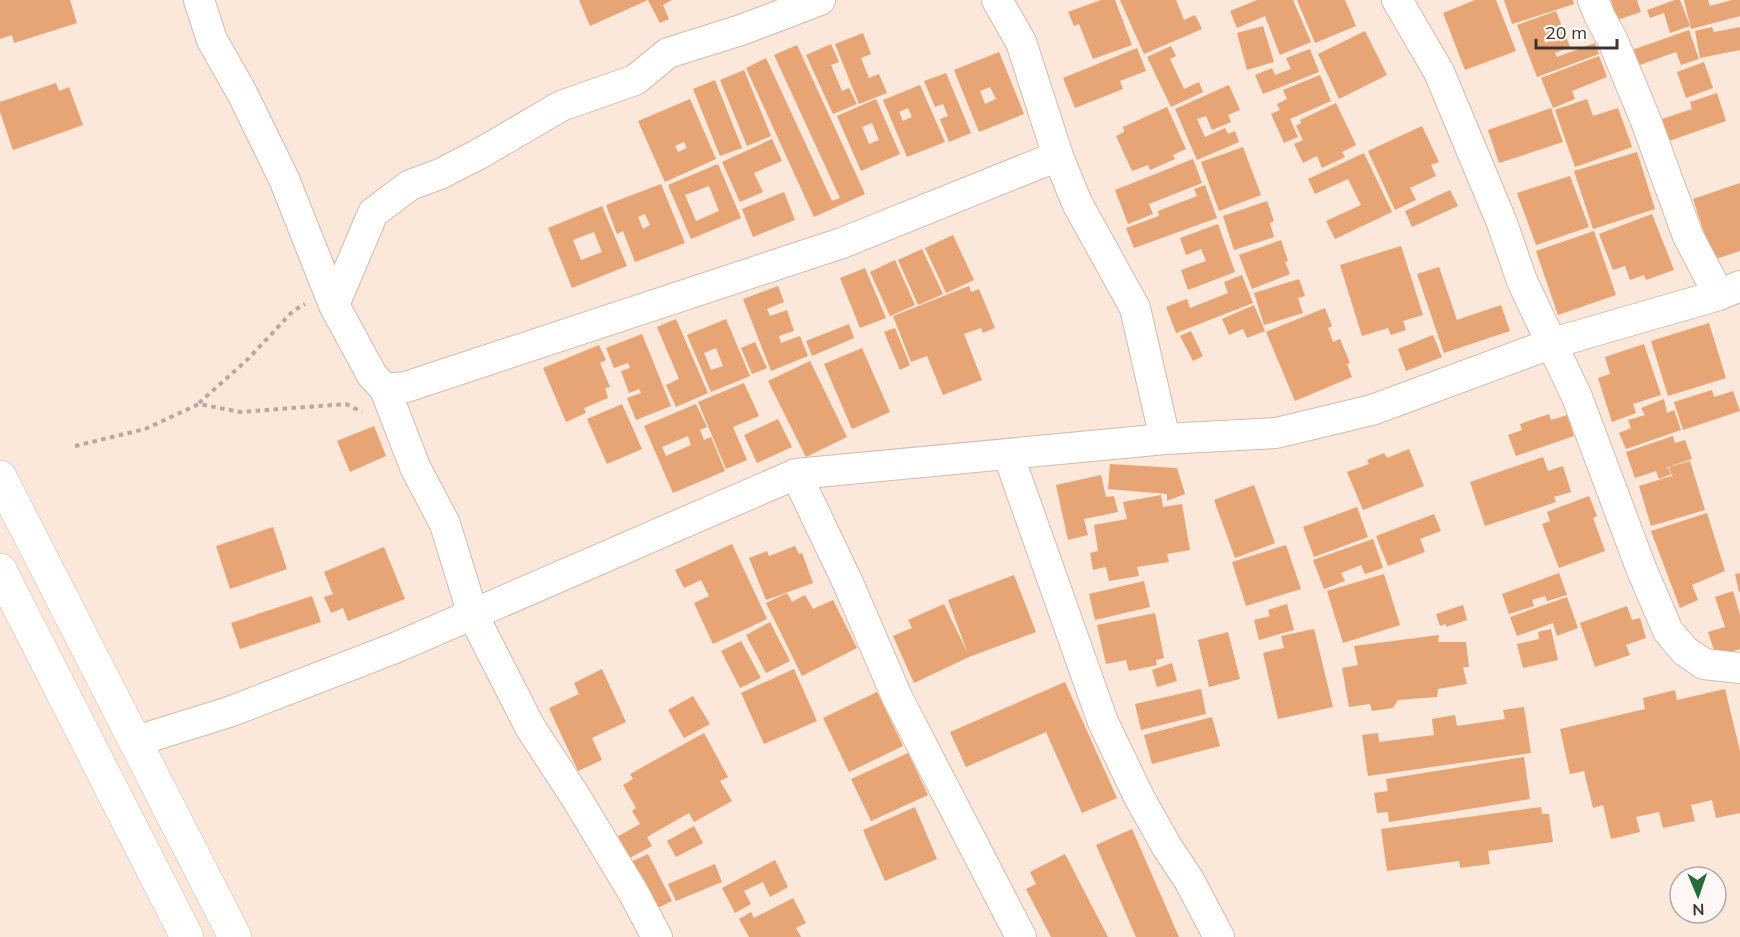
<svg xmlns="http://www.w3.org/2000/svg" width="1740" height="937" font-family="Mulish,sans-serif">
  <style>
    .building { fill: #e7a474; fill-rule: evenodd }
    .lines { fill: none; stroke-linecap: round; stroke-linejoin: round }
    .street-casing { stroke: #d4bbac; stroke-width: 32 }
    .highway-casing { stroke: #d4bbac; stroke-width: 34 }
    .path { stroke: #b9a89e; stroke-width: 4; stroke-dasharray: 4.5 4.5; stroke-linecap: butt }
    .street { stroke: #fff; stroke-width: 30 }
    .highway { stroke: #fff; stroke-width: 33 }
  </style>
  <rect width="100%" height="100%" fill="#fce7db"/>
  <path class="building" d="M0,0H70L77,23L14,43L12,35L0,39Z
    M579,0H648L590,26Z
    M648,0H672L663,5L669,19L660,23Z
    M1101,0H1115L1132,45L1093,59L1079,24L1074,26L1068,12Z
    M1120,0H1176L1184,20L1195,15L1202,29L1144,54Z
    M1257,0H1293L1311,42L1280,55L1265,16L1237,28L1230,11Z
    M1297,0H1345L1356,26L1315,43Z
    M1475,0H1496L1516,51L1465,70L1443,13Z
    M1504,0H1573L1574,4L1512,24Z
    M1611,0H1637L1641,12L1617,20Z
    M1675,0H1680L1690,26L1670,33L1664,13L1650,18L1647,10Z
    M1684,0H1708L1710,6L1732,0H1740V16L1691,29Z
    M1556,11L1570,47L1555,53L1557,57L1595,43L1599,54L1537,77L1517,25Z
    M1263,26L1274,62L1247,70L1237,33Z
    M1712,27L1714,32L1740,27V50L1700,58L1695,31Z
    M1689,30L1699,59L1681,65L1676,52L1637,66L1632,50Z
    M1365,31L1387,75L1339,99L1318,54Z
    M863,33L871,54L861,58L869,78L879,74L887,93L859,104L835,44Z
    M831,44L839,62L831,65L842,91L849,88L857,104L833,114L806,55Z
    M797,45L865,194L814,217L746,68L766,58L832,201L840,198L774,55Z
    M1171,46L1176,56L1170,59L1184,89L1199,82L1203,92L1171,107L1147,57Z
    M1137,48L1146,71L1120,81L1123,89L1075,108L1063,78Z
    M1310,49L1319,72L1263,94L1255,75L1272,68L1275,75L1291,69L1286,58Z
    M999,52L1024,114L979,132L954,70ZM990,87L996,99L985,104L980,91Z
    M1599,56L1607,77L1572,91L1575,99L1553,108L1541,78Z
    M1704,62L1713,88L1686,98L1677,72Z
    M744,70L771,136L747,146L720,80Z
    M946,73L971,133L949,142L940,119L948,116L943,104L935,107L924,81Z
    M1320,75L1331,101L1290,119L1298,137L1284,143L1271,114L1280,110L1277,104L1287,99L1283,90Z
    M715,80L742,148L720,156L693,89Z
    M56,83L59,91L69,87L83,125L13,150L0,112V102Z
    M920,85L945,142L907,157L883,100ZM908,108L912,117L903,121L899,112Z
    M1229,85L1240,110L1228,115L1231,122L1212,130L1206,116L1197,119L1205,137L1225,128L1228,134L1235,131L1239,142L1197,160L1175,109Z
    M1717,93L1726,121L1669,141L1662,119L1692,109L1690,102Z
    M690,99L716,159L665,182L638,121ZM684,142L687,148L678,152L675,146Z
    M876,99L900,154L861,171L837,116ZM872,123L879,140L869,144L862,127Z
    M1587,99L1593,116L1618,108L1632,147L1575,167L1555,110Z
    M1336,103L1356,145L1342,152L1345,157L1322,168L1317,156L1303,163L1294,144L1303,140L1296,126L1301,123L1300,120Z
    M1167,107L1186,149L1173,155L1175,159L1150,170L1148,165L1132,171L1116,136L1124,132L1123,127Z
    M1551,108L1563,142L1499,163L1488,130Z
    M1422,126L1439,162L1431,165L1436,176L1410,188L1416,200L1395,210L1368,151Z
    M772,139L782,161L754,173L763,192L740,202L722,162Z
    M1243,147L1261,195L1219,211L1201,162Z
    M1637,152L1655,209L1593,229L1574,171Z
    M1364,153L1392,212L1335,239L1326,221L1361,205L1348,179L1315,194L1308,179Z
    M1193,159L1202,183L1149,204L1153,214L1128,224L1115,190Z
    M718,164L741,218L691,239L668,185ZM709,186L719,211L696,221L685,195Z
    M1570,176L1589,227L1536,245L1517,193Z
    M1740,183V251L1713,260L1693,199Z
    M661,184L685,243L635,262L623,231L617,234L606,205ZM645,214L650,225L643,229L638,217Z
    M1205,185L1217,218L1134,248L1126,228L1159,216L1158,211L1197,196L1194,189Z
    M1450,190L1458,206L1412,227L1405,211Z
    M784,192L795,220L753,237L742,209Z
    M1267,201L1274,221L1270,223L1274,237L1234,250L1223,216Z
    M602,206L627,266L572,288L548,228ZM594,232L602,252L581,260L573,240Z
    M1652,214L1674,270L1646,280L1644,275L1630,280L1625,266L1613,270L1599,234Z
    M1218,224L1235,272L1188,290L1181,270L1206,261L1201,249L1186,255L1180,238Z
    M1594,231L1616,295L1558,315L1536,251Z
    M953,235L974,280L946,293L925,248Z
    M1281,240L1288,261L1285,262L1290,274L1252,289L1239,255Z
    M1401,246L1423,315L1403,321L1406,330L1391,335L1388,328L1362,336L1340,265Z
    M922,249L943,294L918,305L898,260Z
    M895,260L915,305L890,316L870,272Z
    M1439,267L1457,320L1501,305L1510,331L1444,353L1417,274Z
    M865,268L886,318L860,328L840,278Z
    M1242,275L1253,303L1176,333L1166,307L1187,299L1190,308L1228,293L1224,282Z
    M1299,279L1305,296L1298,298L1303,313L1264,325L1254,293Z
    M778,286L784,302L767,309L770,316L787,310L794,331L779,336L781,343L800,336L808,356L771,371L743,299Z
    M969,286L971,292L979,289L995,328L983,333L981,328L964,334L982,380L943,395L927,356L911,362L893,316Z
    M1254,305L1265,331L1247,338L1243,329L1229,335L1222,319Z
    M1325,308L1332,326L1328,328L1333,342L1340,339L1350,363L1347,364L1352,377L1295,401L1266,332Z
    M676,319L708,393L676,407L666,385L679,379L657,327Z
    M726,319L750,376L711,392L687,335ZM716,348L723,366L711,370L704,353Z
    M1709,323L1726,378L1668,396L1651,341Z
    M849,324L854,338L812,356L806,341Z
    M895,328L910,365L900,370L884,332Z
    M1191,331L1203,356L1193,361L1180,336Z
    M642,334L671,406L636,420L627,398L641,393L639,389L629,393L621,371L630,368L628,363L614,368L606,348Z
    M1433,335L1442,357L1406,371L1398,349Z
    M755,342L767,368L752,374L741,348Z
    M1644,344L1661,395L1633,404L1636,413L1612,422L1598,378L1610,374L1605,357Z
    M599,345L606,360L600,363L610,387L605,388L608,398L584,408L586,413L566,422L543,368Z
    M862,348L890,412L852,429L824,364Z
    M810,361L847,437L806,457L768,381Z
    M744,383L759,416L733,427L747,460L726,469L698,402Z
    M1712,390L1714,397L1733,391L1740,411L1683,430L1674,402Z
    M1664,399L1667,413L1674,410L1681,430L1626,449L1619,433L1631,428L1628,420L1645,415L1641,408Z
    M622,404L642,449L607,464L587,419Z
    M696,404L707,427L700,430L704,440L711,437L725,471L673,493L644,426ZM688,436L691,445L666,456L662,447Z
    M1549,414L1551,420L1567,415L1574,436L1516,456L1508,435L1522,430L1520,424Z
    M778,419L792,447L757,463L744,435Z
    M374,426L386,456L350,472L337,441Z
    M1673,436L1675,443L1685,440L1692,459L1665,468H1668L1671,474L1659,479L1656,471L1635,478L1626,452Z
    M1409,449L1424,486L1363,510L1347,472L1369,464L1367,460L1384,453L1387,458Z
    M1543,457L1548,471L1563,466L1571,492L1554,497L1556,502L1485,526L1470,482Z
    M1690,461L1705,510L1651,526L1639,486L1671,476L1673,479L1669,467Z
    M1110,464L1177,468L1185,494L1167,501V494L1108,489Z
    M1101,475L1106,497L1114,496L1118,512L1084,519L1088,535L1068,540L1056,485Z
    M1254,485L1275,543L1235,558L1214,500Z
    M1161,495L1163,507L1182,504L1190,550L1167,554L1169,562L1137,567L1139,576L1109,581L1106,567L1093,570L1090,553L1098,551L1094,525L1127,519L1123,502Z
    M1589,496L1597,516L1593,518L1605,551L1559,568L1542,524L1550,521L1547,512Z
    M1357,507L1368,537L1314,557L1303,527Z
    M1707,513L1725,571L1692,585L1698,600L1680,608L1651,531Z
    M1434,514L1441,531L1420,539L1425,552L1388,566L1376,536Z
    M273,527L287,569L230,589L216,546Z
    M1373,539L1383,568L1365,574L1361,565L1341,573L1345,581L1324,589L1313,560Z
    M732,544L767,619L713,644L694,603L709,596L701,580L684,588L675,570Z
    M1286,545L1301,589L1246,606L1232,562Z
    M795,546L799,554L802,553L813,583L766,600L749,558L767,551L769,556Z
    M384,547L405,599L348,621L343,608L331,613L324,597L333,594L324,572Z
    M1559,573L1567,595L1547,601L1545,596L1532,600L1534,606L1509,614L1502,594Z
    M1740,573V592H1739L1735,574Z
    M1384,574L1400,625L1343,643L1327,591Z
    M1014,575L1036,632L969,657L914,683L893,636L912,628L908,620L944,604L968,654L948,600Z
    M1144,581L1150,607L1095,620L1089,594Z
    M1733,591L1740,615V649L1716,656L1708,632L1725,627L1715,597Z
    M787,593L792,602L805,595L813,609L833,600L857,648L802,676L766,603Z
    M312,596L321,622L240,649L231,623Z
    M1567,597L1578,628L1557,636L1553,623L1517,636L1510,617Z
    M1287,604L1294,630L1259,640L1254,620L1270,616L1268,610Z
    M1463,605L1467,620L1446,627V624L1440,626L1436,614Z
    M1627,606L1632,620L1640,618L1646,638L1626,645L1630,655L1595,667L1580,623Z
    M1155,613L1164,658L1156,660L1157,665L1129,671L1126,660L1106,664L1097,625Z
    M770,622L790,661L766,673L746,635Z
    M1314,629L1333,707L1278,719L1263,653L1284,648L1281,636Z
    M1551,629L1558,660L1523,668L1517,644L1539,639L1538,632Z
    M1228,632L1240,679L1209,687L1198,640Z
    M1439,635L1438,642H1466L1469,667H1463L1467,684L1438,689L1437,697L1398,700L1393,708L1372,711L1370,704L1349,707L1342,668L1358,665L1354,646Z
    M741,641L761,678L740,688L721,651Z
    M1172,663L1177,681L1157,687L1152,670Z
    M602,669L626,722L592,738L602,760L578,771L549,708L579,694L574,683Z
    M794,669L817,721L764,744L741,693Z
    M1065,682L1117,798L1082,813L1046,732L966,767L950,732Z
    M1201,689L1206,714L1141,730L1135,704Z
    M1725,689L1740,751V813L1716,818L1712,800L1691,805L1695,821L1663,828L1659,812L1636,817L1640,832L1611,839L1603,805L1593,808L1584,771L1570,774L1560,729L1645,709L1643,698L1675,690L1677,700Z
    M877,692L903,746L849,772L823,718Z
    M693,696L710,724L684,738L668,710Z
    M1524,707L1531,753L1368,776L1362,735L1378,733L1379,742L1434,735L1432,719L1455,715L1457,726L1505,719L1503,710Z
    M1212,717L1220,746L1152,764L1144,735Z
    M704,733L728,777L720,781L732,801L694,822L689,813L647,837L652,846L626,860L615,838L640,824L632,811L636,808L623,785L633,779L630,774Z
    M908,753L928,795L871,821L851,779Z
    M1524,757L1530,799L1389,822L1388,812L1377,813L1374,793L1388,791L1386,779Z
    M915,807L937,859L885,881L863,830Z
    M1541,807L1542,814H1549L1553,842L1488,851L1490,864L1460,868L1459,861L1387,871L1381,829Z
    M694,826L703,843L676,857L667,841Z
    M1132,829L1179,937H1136L1096,845Z
    M648,854L672,901L648,913L624,865Z
    M1065,854L1108,937H1051L1026,889L1036,884L1030,872Z
    M775,860L788,887L770,897L763,882L744,891L751,904L735,913L722,888Z
    M715,864L722,882L676,901L668,884Z
    M793,898L806,923L796,928L801,937H749L739,919L751,912L754,918Z"/>
  <g class="lines">
    <defs>
      <path id="street" d="M199,0L212,40L242,93L284,179L334,305L372,375L385,389L415,467L445,524L473,615L530,727L575,796L633,892L657,937
        M997,0L1021,42L1058,156L1077,203L1135,308L1165,439
        M1397,0L1439,72L1502,223L1522,281L1577,397L1641,568L1668,631L1685,651L1704,664L1740,668
        M1593,0L1600,17L1613,41L1646,121L1688,236L1719,295
        M334,305L373,213L410,185L440,174L479,154L561,106L635,80L668,53L741,30L820,0
        M385,389L406,387L421,382L842,243L1058,156
        M1008,454L1103,722L1139,797L1167,847L1189,880L1219,937
        M796,474L848,583L897,697L1021,937
        M136,741L229,712L395,648L796,474L1165,439L1276,433L1372,410L1553,343L1719,295L1740,286"/>
      <path id="highway" d="M0,477L235,937
        M0,570L187,937"/>
    </defs>
    <use href="#street" class="street-casing"/>
    <use href="#highway" class="highway-casing"/>
    <path class="path" d="M199,403L248,359L293,311L305,304
      M75,446L145,429L199,404L240,412L346,404L362,412"/>
    <use href="#street" class="street"/>
    <use href="#highway" class="highway"/>
  </g>
  <g transform="translate(1698 895) rotate(178)"><circle r="28" fill="#fdf8f5" stroke="#b1aaa6" stroke-width="1.5"/>
  <path d="M0-4.5L10 22L0 15L-10 22Z" fill="#246d3b"/>
  <text y="-9" font-size="16" font-weight="bold" text-anchor="middle" fill="#3f352f">N</text>
  </g>
  <path d="M1536 39v9h81v-9" fill="none" stroke="#3f352f" stroke-width="3"/>
  <text x="1545" y="39" font-size="18" fill="#3f352f" stroke="#fdf8f5" stroke-width="4.5" paint-order="stroke">20 m</text>
</svg>
